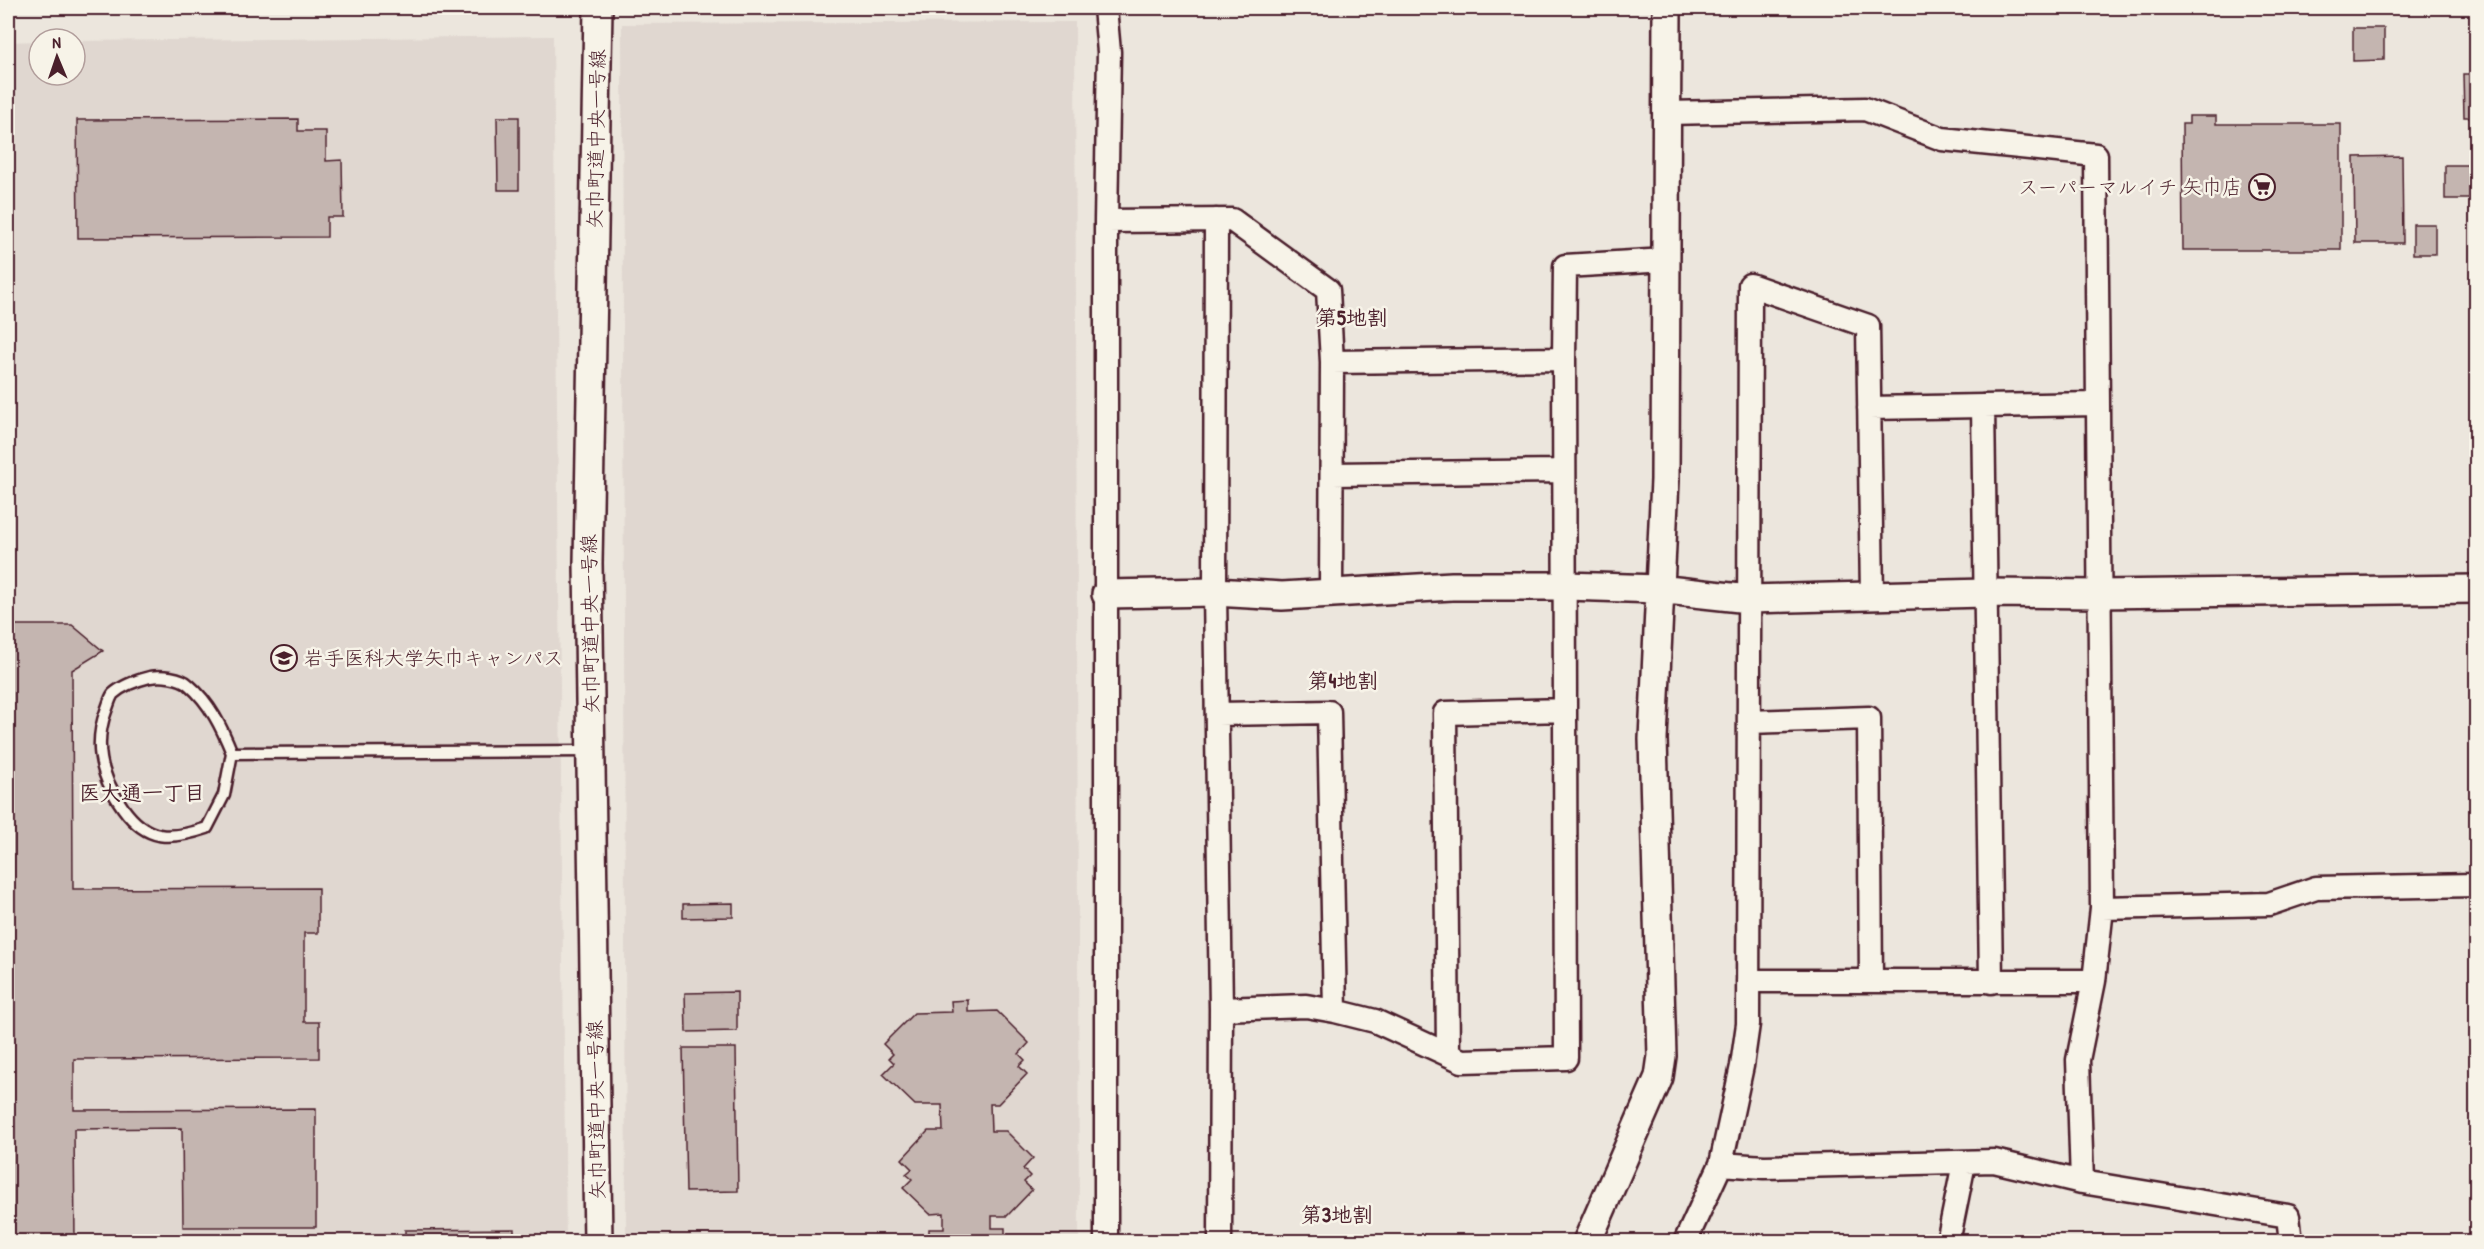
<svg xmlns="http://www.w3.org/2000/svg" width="2484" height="1249" font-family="'Patrick Hand','Klee One',sans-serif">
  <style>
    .built { fill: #e0d7d0 }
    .building { fill: #c4b5b0; stroke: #4a1f2b; stroke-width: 1.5 }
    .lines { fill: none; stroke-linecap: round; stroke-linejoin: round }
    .service-casing { stroke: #4a1f2b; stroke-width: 15 }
    .minor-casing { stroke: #4a1f2b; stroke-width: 27 }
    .tertiary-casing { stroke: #4a1f2b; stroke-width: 32 }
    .service { stroke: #f7f3e8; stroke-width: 10 }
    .minor { stroke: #f7f3e8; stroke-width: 22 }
    .tertiary { stroke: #f7f3e8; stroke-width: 27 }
    .labels { text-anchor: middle; stroke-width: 5; stroke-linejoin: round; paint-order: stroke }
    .street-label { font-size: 20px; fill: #4a1f2b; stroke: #f7f3e8 }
    .poi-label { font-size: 20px; fill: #4a1f2b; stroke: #f7f3e8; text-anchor: end }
    .neighbourhood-label { font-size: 21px; font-weight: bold; fill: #4a1f2b; stroke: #f7f3e8 }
  </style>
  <rect width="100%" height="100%" fill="#ece6dd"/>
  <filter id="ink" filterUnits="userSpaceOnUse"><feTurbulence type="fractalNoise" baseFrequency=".0167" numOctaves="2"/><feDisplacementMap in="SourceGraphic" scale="12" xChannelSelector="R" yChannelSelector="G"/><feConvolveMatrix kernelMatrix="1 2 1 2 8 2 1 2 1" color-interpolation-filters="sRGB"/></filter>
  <g filter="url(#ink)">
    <path class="built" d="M1075,22L1079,1241H626L622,24Z
      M553,36L566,1241H8V42L39,41V75H75V41Z"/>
    <path class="building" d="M2353,28H2384V60L2353,61Z
      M2463,74H2476V117H2464Z
      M2189,116H2216V124H2341V250H2183L2182,124H2189Z
      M497,117H519V190H498Z
      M298,119V131H326V161L342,160L343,217H327V237L78,238L77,120Z
      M2402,156L2403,243H2355L2354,157Z
      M2445,165H2476V199H2445Z
      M2413,224H2435V254H2413Z
      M8,625H72L103,651L72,670L73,889L318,888V933H304V1022H319V1058L74,1059V1110L316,1109V1227H183L182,1128L74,1129L75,1242H8Z
      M733,903V917L683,918V904Z
      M737,992V1031L686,1032L685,993Z
      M968,1000V1012L997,1011L1029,1043L1019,1054L1025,1060L1019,1066L1027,1074L998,1104H990L991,1131H1006L1033,1158L1023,1169L1030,1176L1024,1182L1032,1190L1007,1216H992V1228H1005V1238H1015V1242H919L929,1239V1229H944V1213L930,1214L903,1188L912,1179L906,1174L912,1169L902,1159L928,1131H943L942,1105H915L883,1074L894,1063L889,1058L893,1054L883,1044L914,1013L952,1012L951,1001Z
      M683,1048H736L738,1191L686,1192Z
      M514,1229V1242H405V1230Z"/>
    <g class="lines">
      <defs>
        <path id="service" d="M232,753C222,728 210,703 189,685C181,677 161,675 150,677C138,680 123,685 113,694C110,698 108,706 106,711C93,746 102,779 123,808C147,842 171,840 207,828L224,795L232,753L591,751"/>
        <path id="minor" d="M1105,8L1109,52L1106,221V1242
          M1667,113L1865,109L1942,139L2096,155L2102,908L2269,904L2316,888L2476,885
          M1216,220L1215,592L1221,1009L1220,1242
          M1106,221L1232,220L1328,290L1332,362L1331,593
          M1564,359L1565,266L1666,260
          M1983,406L1991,982
          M1869,408L2097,404
          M1332,474L1563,471
          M1217,714L1329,712L1335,1011
          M1749,722L1869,718L1871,981
          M1748,981H2094L2078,1060L2082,1182
          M2094,981L2102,908
          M1221,1009L1306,1006L1335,1011L1375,1021L1462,1061L1566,1058L1564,359L1332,362
          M1448,1054L1445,713L1564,710
          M1721,1164L1764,1167L1994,1161L2082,1182L2288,1216L2291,1242
          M1685,1242L1721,1164L1742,1066L1748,1024L1750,285L1868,326L1872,596
          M1948,1242L1964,1163"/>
        <path id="tertiary" d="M598,8L588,563L598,1242
          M1106,594L1215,592L1282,596L1452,586H1566L1658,589L1749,599L1985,593L2098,594L2476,589
          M1587,1242L1659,1077L1662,1056L1653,739L1665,480L1667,8"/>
      </defs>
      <use href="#service" class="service-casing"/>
      <use href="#minor" class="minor-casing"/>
      <use href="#tertiary" class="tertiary-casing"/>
      <use href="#service" class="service"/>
      <use href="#minor" class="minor"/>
      <use href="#tertiary" class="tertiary"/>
    </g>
  </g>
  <defs>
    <symbol id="supermarket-ring" viewBox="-11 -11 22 22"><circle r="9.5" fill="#f7f3e8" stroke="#4a1f2b" stroke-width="1.5"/><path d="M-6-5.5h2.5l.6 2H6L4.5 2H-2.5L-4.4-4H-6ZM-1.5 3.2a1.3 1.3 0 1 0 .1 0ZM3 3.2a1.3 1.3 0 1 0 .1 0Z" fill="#4a1f2b"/></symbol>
    <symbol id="university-ring" viewBox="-11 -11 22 22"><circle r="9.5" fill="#f7f3e8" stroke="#4a1f2b" stroke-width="1.5"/><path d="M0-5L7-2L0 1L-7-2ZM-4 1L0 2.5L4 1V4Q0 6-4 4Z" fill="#4a1f2b"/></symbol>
  </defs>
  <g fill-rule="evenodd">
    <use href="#supermarket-ring" x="2247" y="172" width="30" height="30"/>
    <use href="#university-ring" x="269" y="643" width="30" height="30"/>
  </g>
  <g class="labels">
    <g class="street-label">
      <text transform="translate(596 139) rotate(-89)" y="7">矢巾町道中央一号線</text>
      <text transform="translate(590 624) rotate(-91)" y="7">矢巾町道中央一号線</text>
      <text transform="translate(596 1110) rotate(-91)" y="7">矢巾町道中央一号線</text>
    </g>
    <g class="poi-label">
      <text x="2242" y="194">スーパーマルイチ 矢巾店</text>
      <text x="304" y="665" text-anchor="start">岩手医科大学矢巾キャンパス</text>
    </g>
    <g class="neighbourhood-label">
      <text x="1352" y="325">第5地割</text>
      <text x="1343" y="688">第4地割</text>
      <text x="142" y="800">医大通一丁目</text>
      <text x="1337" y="1222">第3地割</text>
    </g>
  </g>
  <rect width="2484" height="1249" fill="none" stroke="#f7f3e8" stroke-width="30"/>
  <rect x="15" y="15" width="2454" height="1219" fill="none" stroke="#4a1f2b" stroke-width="2" filter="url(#ink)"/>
  <g transform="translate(57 57) rotate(358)"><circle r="28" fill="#f7f3e8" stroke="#b29e9c" stroke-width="1.5"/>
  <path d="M0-4.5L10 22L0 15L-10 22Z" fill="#4a1f2b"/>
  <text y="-9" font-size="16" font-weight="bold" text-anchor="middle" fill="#4a1f2b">N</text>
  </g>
</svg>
